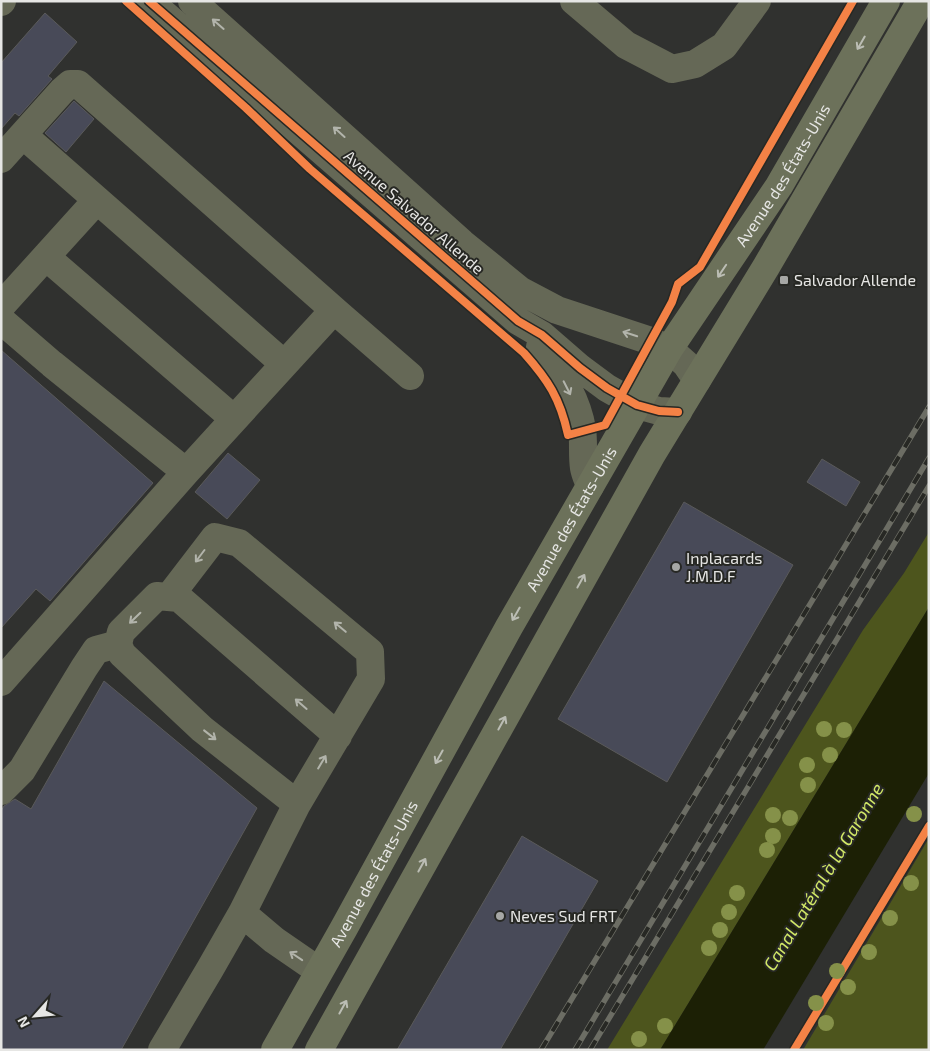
<svg xmlns="http://www.w3.org/2000/svg" width="930" height="1051" font-family="'Exo 2',sans-serif">
  <style>
    .green { fill: #4d551d }
    .water { fill: #1c2005 }
    .building { fill: #484a58; stroke: #5a5a5a }
    .lines { fill: none; stroke-linecap: round; stroke-linejoin: round }
    .minor { stroke: #656856; stroke-width: 28 }
    .major { stroke: #6c715a; stroke-width: 28 }
    .rail-casing { stroke: #6c6d64; stroke-width: 5.5 }
    .rail { stroke: #272824; stroke-width: 4; stroke-dasharray: 11; stroke-linecap: butt }
    .cycleway-casing { stroke: #272824; stroke-width: 11 }
    .cycleway { stroke: #f48246; stroke-width: 8 }
    .tree { fill: #859149 }
    .oneway { stroke: #b2b4ab }
    .oneway2 { stroke: #bbbdb4 }
    .poi-dot { fill: #a6a7a5; stroke: #272824; stroke-width: 2 }
    .labels { text-anchor: middle; stroke-width: 4; stroke-linejoin: round; paint-order: stroke }
    .street-label { font-size: 16px; fill: #e6e6e4; stroke: #272824 }
    .poi-label { font-size: 16px; fill: #e6e6e4; stroke: #272824; text-anchor: start }
    .water-label { font-size: 18px; font-style: italic; fill: #d2e867; stroke: #272824 }
  </style>
  <rect width="100%" height="100%" fill="#30312f"/>
  <path class="green" d="M929,532V607L660,1050H607L863,630L904,573Z
    M929,838V1050H803Z"/>
  <path class="water" d="M929,607V773L763,1050H660Z"/>
  <path class="building" d="M45,13L77,42L48,76L52,79L19,116L15,113L1,129V63Z
    M74,101L94,119L66,152L45,133Z
    M1,350L153,483L50,601L36,589L1,628Z
    M228,453L260,480L227,519L195,492Z
    M822,459L860,482L846,506L807,482Z
    M684,502L793,565L667,782L558,719Z
    M104,681L257,808L121,1050H1V811L4,806L15,799L31,809Z
    M522,836L598,881L500,1050H397Z"/>
  <g class="lines">
    <path class="minor" d="M149,1L518,321L542,335L580,368L607,388L637,405L659,411L678,412
      M192,1L462,243L521,291L557,310L651,341L669,349L686,364L697,380
      M574,1L626,45L672,69L695,64L724,46L757,1
      M1,2L2,1
      M23,135L284,364
      M1,159L62,91L70,84H78L334,310
      M46,257L234,419
      M1,306L97,200
      M1,320L52,364L186,472
      M540,347C559,370 577,399 582,429C584,442 582,455 584,468C585,474 588,480 590,486
      M1,682L186,472L334,310L410,376
      M1,791L22,770L84,668L96,650L118,644
      M297,804L202,729L122,654L118,644L121,632L157,596L179,598L338,736
      M242,913L274,940L319,971
      M162,1050L210,969L242,913L297,804L371,679L370,652L239,543L215,537L169,597"/>
    <g class="major">
      <path id="s1" d="M275,1050L344,928L509,627L669,349L779,186L886,1"/>
      <path d="M319,1050L652,454L766,267L921,1"/>
    </g>
    <defs>
      <path id="rail" d="M541,1050L929,407
        M575,1050L929,458
        M590,1050L929,486"/>
    </defs>
    <use href="#rail" class="rail-casing"/>
    <use href="#rail" class="rail"/>
    <defs>
      <path id="cycleway" d="M126,1L246,108L310,169L524,353C548,380 560,398 568,435L605,425L672,302L678,284L700,267L853,1
        M149,1L518,321L542,335L580,368L607,388L637,405L659,411L678,412
        M794,1050L929,826"/>
    </defs>
    <use href="#cycleway" class="cycleway-casing"/>
    <use href="#cycleway" class="cycleway"/>
  </g>
  <g class="tree">
    <circle cx="824" cy="729" r="8"/>
    <circle cx="844" cy="730" r="8"/>
    <circle cx="830" cy="755" r="8"/>
    <circle cx="807" cy="765" r="8"/>
    <circle cx="808" cy="785" r="8"/>
    <circle cx="914" cy="814" r="8"/>
    <circle cx="773" cy="815" r="8"/>
    <circle cx="790" cy="818" r="8"/>
    <circle cx="773" cy="836" r="8"/>
    <circle cx="767" cy="850" r="8"/>
    <circle cx="911" cy="883" r="8"/>
    <circle cx="737" cy="893" r="8"/>
    <circle cx="729" cy="912" r="8"/>
    <circle cx="890" cy="918" r="8"/>
    <circle cx="720" cy="930" r="8"/>
    <circle cx="709" cy="948" r="8"/>
    <circle cx="869" cy="952" r="8"/>
    <circle cx="837" cy="971" r="8"/>
    <circle cx="848" cy="987" r="8"/>
    <circle cx="816" cy="1003" r="8"/>
    <circle cx="826" cy="1023" r="8"/>
    <circle cx="665" cy="1026" r="8"/>
    <circle cx="639" cy="1039" r="8"/>
  </g>
  <defs><path id="oneway-shaft" d="M-6 0H5M1.5-3L5.5 0L1.5 3" fill="none" stroke-width="1.6" stroke-linecap="round" stroke-linejoin="round" transform="scale(1.25)"/></defs>
  <g class="oneway">
    <use href="#oneway-shaft" transform="translate(218 24) rotate(-139)"/>
    <use href="#oneway-shaft" transform="translate(339 132) rotate(-138)"/>
    <use href="#oneway-shaft" transform="translate(630 334) rotate(-162)"/>
    <use href="#oneway-shaft" transform="translate(567 388) rotate(63)"/>
    <use href="#oneway-shaft" transform="translate(200 556) rotate(127)"/>
    <use href="#oneway-shaft" transform="translate(135 618) rotate(136)"/>
    <use href="#oneway-shaft" transform="translate(340 627) rotate(-140)"/>
    <use href="#oneway-shaft" transform="translate(301 704) rotate(-139)"/>
    <use href="#oneway-shaft" transform="translate(210 735) rotate(38)"/>
    <use href="#oneway-shaft" transform="translate(322 762) rotate(-59)"/>
    <use href="#oneway-shaft" transform="translate(296 956) rotate(-146)"/>
  </g>
  <g class="oneway2">
    <use href="#oneway-shaft" transform="translate(861 43) rotate(120)"/>
    <use href="#oneway-shaft" transform="translate(722 271) rotate(124)"/>
    <use href="#oneway-shaft" transform="translate(581 581) rotate(-61)"/>
    <use href="#oneway-shaft" transform="translate(516 614) rotate(120)"/>
    <use href="#oneway-shaft" transform="translate(502 723) rotate(-61)"/>
    <use href="#oneway-shaft" transform="translate(439 757) rotate(119)"/>
    <use href="#oneway-shaft" transform="translate(422 865) rotate(-61)"/>
    <use href="#oneway-shaft" transform="translate(343 1007) rotate(-61)"/>
  </g>
  <g class="poi-dot">
    <rect x="779" y="275" width="10" height="10" rx="2.5"/>
    <circle cx="676" cy="567" r="5"/>
    <circle cx="500" cy="916" r="5"/>
  </g>
  <g class="labels">
    <g class="street-label">
      <text dy="6" stroke="none"><textPath href="#s1" startOffset="1012">Avenue des États-Unis</textPath></text>
      <text transform="translate(414 212) rotate(41)" y="6">Avenue Salvador Allende</text>
      <text dy="6" stroke="none"><textPath href="#s1" startOffset="608">Avenue des États-Unis</textPath></text>
      <text dy="6" stroke="none"><textPath href="#s1" startOffset="202">Avenue des États-Unis</textPath></text>
    </g>
    <g class="poi-label">
      <text x="794" y="286">Salvador Allende</text>
      <text x="686" y="564">Inplacards<tspan x="686" dy="18">J.M.D.F</tspan></text>
      <text x="510" y="922">Neves Sud FRT</text>
    </g>
    <g class="water-label">
      <text transform="translate(824 877) rotate(-59)" y="6">Canal Latéral à la Garonne</text>
    </g>
  </g>
  <rect width="930" height="1051" fill="none" stroke="#e6e6e4" stroke-width="5"/>
  <g transform="translate(35 1016) rotate(243)" stroke="#272824" stroke-width="4" paint-order="stroke">
  <path d="M0-4L9 19L0 12L-9 19Z" fill="#e6e6e4"/>
  <text y="-8" font-size="14" font-weight="bold" text-anchor="middle" fill="#e6e6e4">N</text>
  </g>
</svg>
